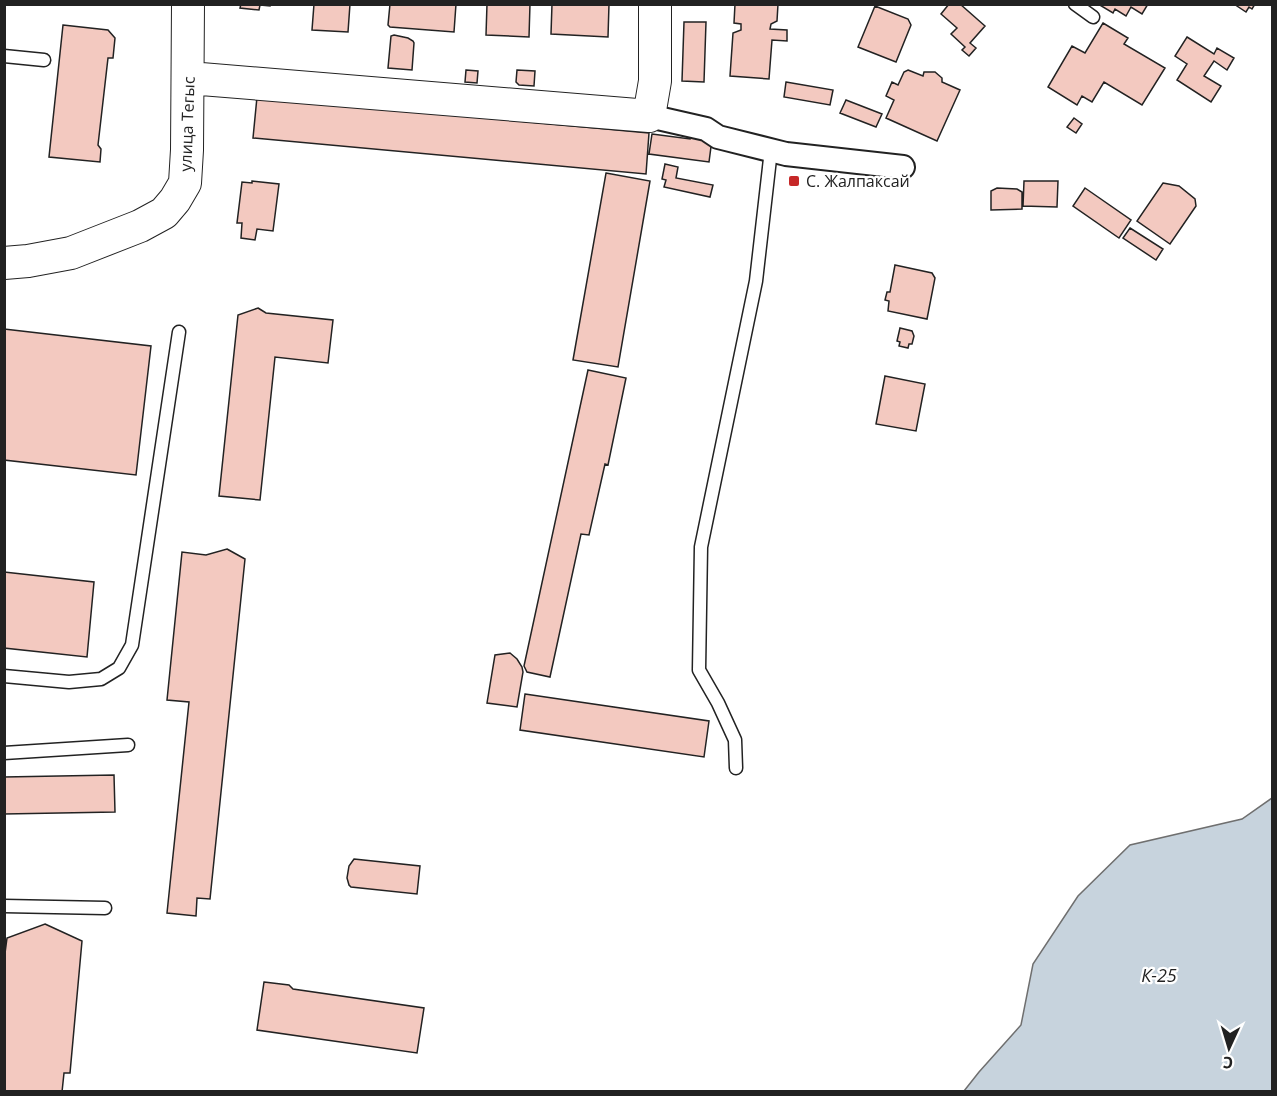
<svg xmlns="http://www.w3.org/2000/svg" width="1277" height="1096" font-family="'Open Sans',sans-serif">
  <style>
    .water { fill: #c7d3dd; stroke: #6f6f6f; stroke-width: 1.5 }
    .building { fill: #f3c9c0; stroke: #222; stroke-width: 1.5 }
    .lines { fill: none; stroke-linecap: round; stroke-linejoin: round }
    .lane-casing { stroke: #222; stroke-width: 15 }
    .street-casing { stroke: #222; stroke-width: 26 }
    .secondary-casing { stroke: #222; stroke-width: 34 }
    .lane { stroke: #fff; stroke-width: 12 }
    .street { stroke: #fff; stroke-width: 22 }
    .secondary { stroke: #fff; stroke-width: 32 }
    .poi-dot { fill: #c62828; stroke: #fff; stroke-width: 2 }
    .labels { text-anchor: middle; stroke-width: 4.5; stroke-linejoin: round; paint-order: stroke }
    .street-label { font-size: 16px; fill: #222; stroke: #fff }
    .poi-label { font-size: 16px; fill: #222; stroke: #fff; text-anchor: start }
    .water-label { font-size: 18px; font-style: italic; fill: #222; stroke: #fff }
  </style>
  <rect width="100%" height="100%" fill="#fff"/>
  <path class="water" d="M1272,798V1091H964L979,1072L1021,1025L1033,964L1078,896L1130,845L1242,819Z"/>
  <path class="building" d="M241,4H270V6L260,5L259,10L240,8Z
    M314,4H350L348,32L312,30Z
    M390,4H456L454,32L390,27L388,25Z
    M487,4H530L529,37L486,35Z
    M552,4H609L608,37L551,34Z
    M735,4H778L777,21L771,24L770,29L787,30V41L772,40L769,79L730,76L733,33L741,30V24L734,23Z
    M949,4H960L985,26L970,43L976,48L969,56L962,50L965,47L951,34L957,28L941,14Z
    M1098,4H1148L1142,14L1131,7L1126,16L1115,9L1113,13Z
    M1234,4H1255L1252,9L1249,7L1246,12Z
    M875,6L908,19L911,25L896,62L858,47Z
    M684,22H706L704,82L682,81Z
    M1103,23L1128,38L1124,44L1165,68L1142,105L1104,82L1092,102L1082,96L1077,105L1048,87L1072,46L1085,53Z
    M63,25L108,30L115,38L113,58H108L98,145L101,149L100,162L49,157Z
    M394,35L408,38L413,41L414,43L412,70L388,68L391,36Z
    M1187,37L1214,54L1217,48L1234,58L1227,70L1214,61L1204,76L1221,86L1211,102L1177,80L1187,64L1175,56Z
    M466,70L478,71L477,83L465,82Z
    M517,70L535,71L534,86L519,85L516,82Z
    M908,70L923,76L924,72H935L942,78V82L960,90L937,141L886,118L894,100L886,96L892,82L898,85L904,72Z
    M786,82L833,90L830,105L784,97Z
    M257,97L649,133L646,174L253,138Z
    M846,100L882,114L876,127L840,113Z
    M1074,118L1082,124L1076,133L1067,127Z
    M652,134L690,139V134L712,139L709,162L649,154Z
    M665,164L678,167L676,178L713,185L710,197L664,187L666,180L662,179Z
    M606,173L650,181L618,367L573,360Z
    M252,181L279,184L273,231L257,229L255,240L241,238L242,223H237L242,182L252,183Z
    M1024,181H1058L1057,207L1023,206Z
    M1163,183L1179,186L1195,199L1196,206L1170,244L1137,221Z
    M997,188L1017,189L1022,192V209L991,210V191Z
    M1085,188L1131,220L1119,238L1073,206Z
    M1130,228L1163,249L1156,260L1123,238Z
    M895,265L932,273L935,278L927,319L888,311L889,301L885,300L887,292H890Z
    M258,308L266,313L333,320L328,363L275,357L260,500L219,496L238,315Z
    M900,328L912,331L914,336L912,344H909L908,348L899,346L900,342L897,341Z
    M4,329L151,346L136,475L4,460Z
    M588,370L626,378L608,465L605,464L589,535L581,534L550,677L527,672L524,666Z
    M885,376L925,384L916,431L876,424Z
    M227,549L245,559L210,899L197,898L196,916L167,913L189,702L167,700L182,552L206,555Z
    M4,572L94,582L87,657L4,648Z
    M510,653L517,659L522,667L523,672L517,707L487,703L495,655Z
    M525,694L709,721L704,757L520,730Z
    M114,775L115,812L4,814V777Z
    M354,859L420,866L417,894L351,887L349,885L347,878L349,866Z
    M45,924L82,941L70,1073H64L62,1092H4V961L7,938Z
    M264,982L289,985L293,989L424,1008L417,1053L257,1030Z"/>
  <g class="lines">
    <defs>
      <path id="lane" d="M1075,4L1093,17
        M4,56L44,60
        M4,676L69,682L101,679L119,668L132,645L179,332
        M4,753L128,745
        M736,768L735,740L718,703L699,670L701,547L756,281L771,150
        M4,906L105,908"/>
      <path id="street" d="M649,116L706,129L718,137L786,154L903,167"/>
      <path id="secondary" d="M189,78L649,116L655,81V4
        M4,263L28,261L71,253L140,226L164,213L175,200L185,183L187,150L188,4"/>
    </defs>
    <use href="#lane" class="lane-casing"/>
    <use href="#street" class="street-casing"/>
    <use href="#secondary" class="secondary-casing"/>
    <use href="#lane" class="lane"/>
    <use href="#street" class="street"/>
    <use href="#secondary" class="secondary"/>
  </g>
  <rect class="poi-dot" x="788" y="175" width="12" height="12" rx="3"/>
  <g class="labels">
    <g class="street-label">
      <text transform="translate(187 124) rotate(-88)" y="6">улица Тегыс</text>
    </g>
    <g class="poi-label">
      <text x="806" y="187">С. Жалпаксай</text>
    </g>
    <g class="water-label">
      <text x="1159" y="982">К-25</text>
    </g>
  </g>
  <rect width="1277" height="1096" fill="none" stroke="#222222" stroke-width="12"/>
  <g transform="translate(1229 1048) rotate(184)" stroke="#ffffff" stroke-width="4.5" paint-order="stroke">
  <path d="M0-4.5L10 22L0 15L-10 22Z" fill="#222222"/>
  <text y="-9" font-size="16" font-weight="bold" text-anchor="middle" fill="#222222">С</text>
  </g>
</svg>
